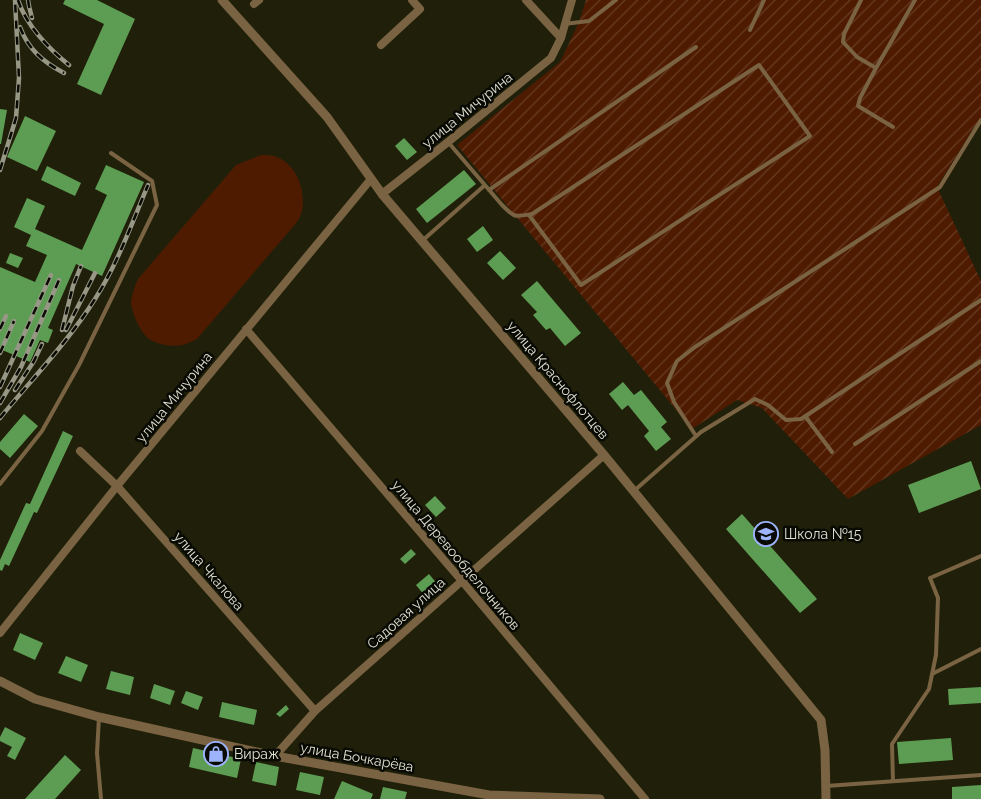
<svg xmlns="http://www.w3.org/2000/svg" width="981" height="799" font-family="Raleway,sans-serif">
  <style>
    .park { fill: #4e1b00 }
    .garden { fill: url(#garden-furrows) }
    .building { fill: #5d9d53 }
    .lines { fill: none; stroke-linecap: round; stroke-linejoin: round }
    .service { stroke: #7a6342; stroke-width: 4 }
    .minor { stroke: #7a6342; stroke-width: 8 }
    .tertiary { stroke: #7a6342; stroke-width: 9 }
    .rail-casing { stroke: #979786; stroke-width: 4.5 }
    .rail { stroke: #090a03; stroke-width: 2.5; stroke-dasharray: 8; stroke-linecap: butt }
    .labels { text-anchor: middle; stroke-width: 5; stroke-linejoin: round; paint-order: stroke }
    .street-label { font-size: 14px; fill: #e1e1d3; stroke: #090a03 }
    .poi-label { font-size: 14px; fill: #e1e1d3; stroke: #090a03; text-anchor: start }
  </style>
  <defs>
    <pattern id="garden-furrows" width="10" height="10" patternUnits="userSpaceOnUse" patternTransform="scale(1.25)"><rect width="10" height="10" fill="#4e1b00"/><path d="M-1 1l2-2M0 10L10 0M9 11l2-2" fill="none" stroke="#673c24"/></pattern>
  </defs>
  <rect width="100%" height="100%" fill="#20200a"/>
  <path class="park" d="M261,155C266,155 272,155 277,157C297,165 306,191 302,211C301,215 299,219 297,222L197,339C192,341 187,344 183,345C172,347 158,345 149,339C140,332 131,312 131,301C132,293 135,286 138,279L236,165Z"/>
  <path class="garden" d="M586,0H981V123L974,127L937,187L981,281V425L848,499L762,408L737,400L692,429L457,145L560,62L579,22Z"/>
  <path class="building" d="M65,0H97L135,19L101,95L77,84L104,24L63,4Z
    M0,109L7,110L1,144H0Z
    M25,116L56,131L37,171L7,157Z
    M404,138L417,152L407,160L395,146Z
    M106,165L144,182L102,276L76,264L48,328L53,330L48,343L40,340L30,362L0,349V267L35,282L47,255L26,246L31,235L14,227L27,198L45,206L35,229L82,250L107,195L95,189Z
    M47,166L81,183L75,196L41,180Z
    M464,170L476,184L427,223L416,209Z
    M483,226L493,240L477,252L467,239Z
    M500,251L516,268L503,280L487,263Z
    M10,253L23,258L18,268L6,263Z
    M537,281L581,333L565,346L550,328L546,330L533,315L537,312L521,295Z
    M623,382L634,395L641,390L667,422L661,427L671,439L656,451L644,436L649,431L628,405L622,410L609,394Z
    M24,414L38,426L10,458L0,449V442Z
    M63,431L73,436L37,513L34,512L9,566L5,564L2,571L0,570V560L26,503L30,504Z
    M971,461L981,489L919,513L908,485Z
    M435,496L446,508L436,517L425,505Z
    M742,514L817,599L800,613L726,529Z
    M411,549L416,554L405,564L400,559Z
    M429,574L438,585L425,596L416,585Z
    M20,633L43,643L35,660L13,650Z
    M66,656L88,665L81,682L58,673Z
    M111,671L134,677L130,695L106,689Z
    M154,684L175,691L170,705L150,698Z
    M981,687V703L949,705L948,689Z
    M186,691L203,697L198,710L181,703Z
    M222,702L257,710L254,725L219,717Z
    M286,705L289,709L280,717L276,714Z
    M5,727L26,738L15,760L7,756L12,747L0,741V737Z
    M951,738L953,760L899,764L897,742Z
    M193,748L241,759L237,778L189,767Z
    M65,755L81,770L55,799H25Z
    M256,762L279,767L276,786L252,781Z
    M300,772L324,777L320,795L296,790Z
    M342,781L373,794L371,799H334Z
    M981,785V799H952V787Z
    M383,787L407,792L405,799H380Z"/>
  <g class="lines">
    <path class="service" d="M861,0L844,34L843,42L857,57L876,68L915,0
      M564,24L589,21L616,0
      M750,30L764,0
      M876,68L860,98L858,106L893,127
      M448,142L502,205C515,218 514,217 532,214L759,65L810,136L581,285L529,215
      M489,190L696,47
      M422,241L485,185
      M805,416L832,452
      M696,436L674,402L667,383L677,361L695,347L940,187L981,120
      M855,444L981,361
      M0,484L42,431L79,365L157,205L152,181L111,153
      M635,490L701,432L755,399L768,405L786,420L801,419L981,300
      M932,674L981,649
      M99,717L97,753L101,799
      M893,781L892,744L929,689L936,655L938,598L930,578L981,556
      M826,786L981,775"/>
    <path class="minor" d="M526,0L561,38
      M254,4L259,0
      M381,45L420,9L412,0
      M382,194L448,142L551,58L561,38L572,0
      M246,329L462,581L645,799
      M80,451L117,486L315,711
      M0,633L117,486L371,179
      M275,756L315,711L604,455"/>
    <path class="tertiary" d="M222,0L327,117L382,194L604,455L821,720L825,750L826,799
      M0,681L35,699L99,717L275,756L489,795L600,799"/>
    <defs>
      <path id="rail" d="M18,0C26,25 49,49 69,65
        M28,0L29,6L32,18
        M20,27C28,49 43,62 64,73
        M0,170L16,118L19,78L15,0
        M0,329L6,316
        M62,330L73,286L81,266
        M66,330L95,273
        M0,353L14,321
        M0,387L51,275
        M15,390L34,361L42,344
        M0,403L21,367L59,280
        M0,418C32,379 68,342 95,299C117,265 132,223 148,185"/>
    </defs>
    <use href="#rail" class="rail-casing"/>
    <use href="#rail" class="rail"/>
  </g>
  <defs>
    <symbol id="school-ring" viewBox="-11 -11 22 22"><circle r="9.5" fill="#090a03" stroke="#9db4fd" stroke-width="1.5"/><path d="M0-5L7-2L0 1L-7-2ZM-4 1L0 2.5L4 1V4Q0 6-4 4Z" fill="#9db4fd"/></symbol>
    <symbol id="shop-ring" viewBox="-11 -11 22 22"><circle r="9.5" fill="#090a03" stroke="#9db4fd" stroke-width="1.5"/><path d="M-5-2.5h2.3a2.7 3.5 0 0 1 5.4 0H5L5.5 6h-11ZM-1.5-2.5h3a1.5 2.3 0 0 0-3 0Z" fill="#9db4fd"/></symbol>
  </defs>
  <g fill-rule="evenodd">
    <use href="#school-ring" x="752" y="520" width="28" height="28"/>
    <use href="#shop-ring" x="202" y="740" width="28" height="28"/>
  </g>
  <g class="labels">
    <g class="street-label">
      <text transform="translate(467 110) rotate(-39)" y="5">улица Мичурина</text>
      <text transform="translate(558 380) rotate(50)" y="5">улица Краснофлотцев</text>
      <text transform="translate(174 397) rotate(-51)" y="5">улица Мичурина</text>
      <text transform="translate(456 555) rotate(50)" y="5">улица Деревообделочников</text>
      <text transform="translate(209 571) rotate(49)" y="5">улица Чкалова</text>
      <text transform="translate(406 613) rotate(-42)" y="5">Садовая улица</text>
      <text transform="translate(357 757) rotate(10)" y="5">улица Бочкарёва</text>
    </g>
    <g class="poi-label">
      <text x="784" y="539">Школа №15</text>
      <text x="234" y="759">Вираж</text>
    </g>
  </g>
</svg>
